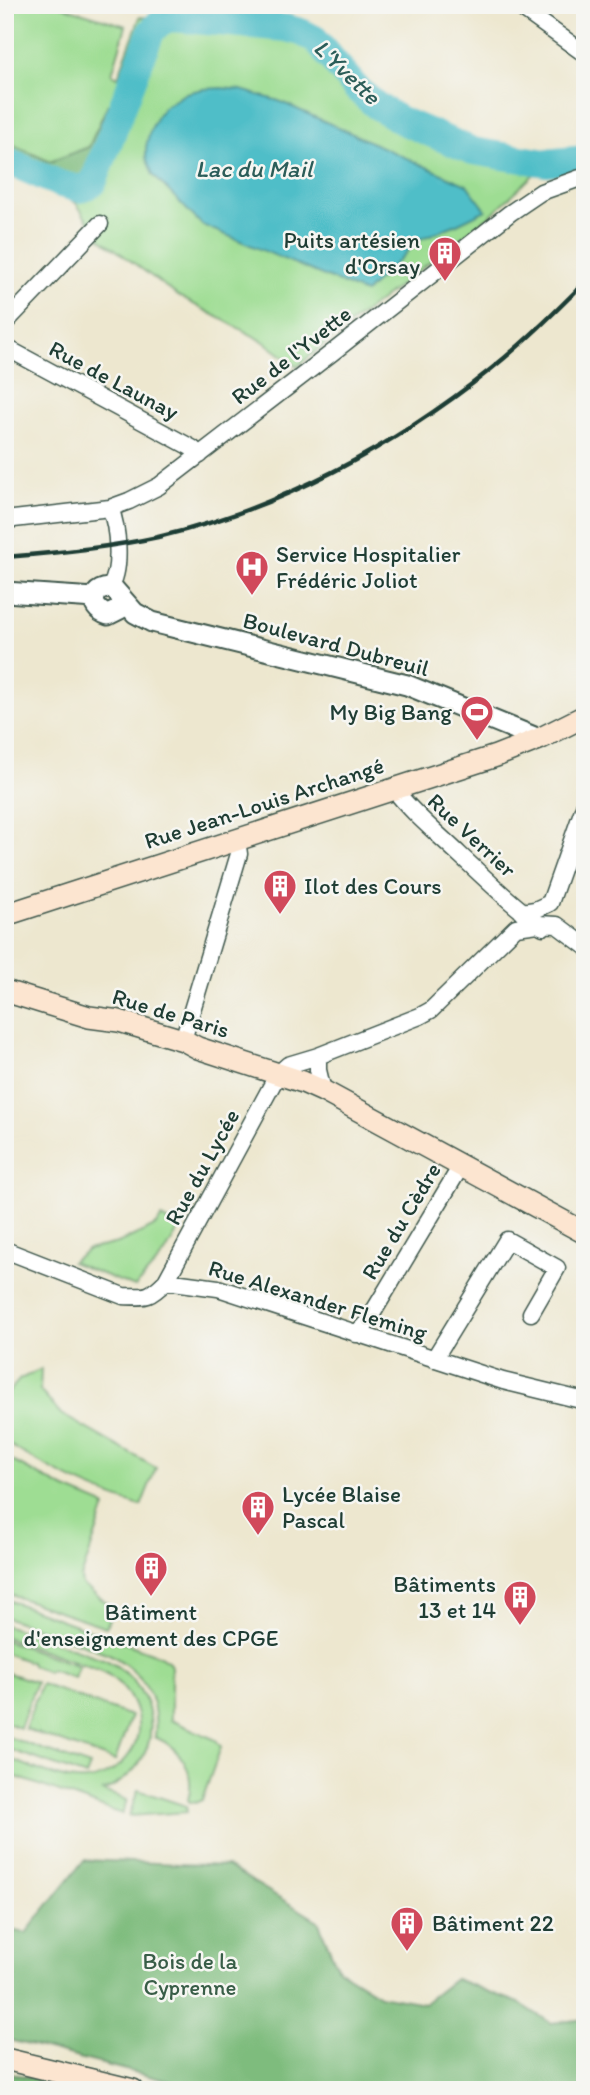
<svg xmlns="http://www.w3.org/2000/svg" width="590" height="2095" font-family="Itim,sans-serif">
  <style>
    .green { fill: #9edd93; stroke: #5e8d64; stroke-width: 2 }
    .forest { fill: #7ebc7d; stroke: #4e7c58; stroke-width: 2 }
    .water { fill: #50bec8; stroke: #387e7e; stroke-width: 2 }
    .lines { fill: none; stroke-linecap: round; stroke-linejoin: round }
    .river { stroke: #50bec8; stroke-width: 28 }
    .minor-casing { stroke: #3e564b; stroke-width: 19 }
    .tertiary-casing { stroke: #3e564b; stroke-width: 23 }
    .secondary-casing { stroke: #3e564b; stroke-width: 24 }
    .minor { stroke: #fff; stroke-width: 16 }
    .tertiary { stroke: #fff; stroke-width: 19 }
    .secondary { stroke: #fce5d0; stroke-width: 21 }
    .rail { stroke: #1f3d34; stroke-width: 4.5 }
    .labels { text-anchor: middle; stroke-width: 5; stroke-linejoin: round; paint-order: stroke }
    .poi-label { font-size: 23px; fill: #1f3d34; stroke: #f6f6f2; text-anchor: start }
    .street-label { font-size: 23px; fill: #1f3d34; stroke: #f6f6f2 }
    .park-label { font-size: 23px; fill: #385d47; stroke: #f6f6f2 }
    .water-label { font-size: 24px; font-style: italic; fill: #2b5d59; stroke: #f6f6f2 }
  </style>
  <rect width="100%" height="100%" fill="#f6f6f2"/>
  <filter id="ink" filterUnits="userSpaceOnUse"><feTurbulence type="fractalNoise" baseFrequency=".0143" numOctaves="2"/><feDisplacementMap in="SourceGraphic" scale="14" xChannelSelector="R" yChannelSelector="G"/><feConvolveMatrix kernelMatrix="1 2 1 2 8 2 1 2 1" color-interpolation-filters="sRGB"/></filter>
  <filter id="wash" filterUnits="userSpaceOnUse"><feTurbulence type="fractalNoise" baseFrequency=".00686" numOctaves="4" result="noise"/><feDisplacementMap in="SourceGraphic" scale="28" xChannelSelector="R" yChannelSelector="G"/><feGaussianBlur stdDeviation="1.57" result="paint"/><feColorMatrix in="noise" values="0 0 0 0 0 0 0 0 0 0 0 0 0 0 0 0 0 1.4 0 .05"/><feComposite in="paint" operator="in"/></filter>
  <g filter="url(#wash)">
    <rect width="100%" height="100%" fill="#ede7cf"/>
    <path class="green" d="M5,5H57L126,26L112,74L118,77L140,17L172,18L301,32L330,56L357,89L402,121L473,151L546,163L492,214L333,337L297,367L263,341L178,296L100,238L76,203L102,118L89,147L50,162L5,141Z
      M161,1218L180,1227L164,1255L135,1287L71,1262L87,1250L118,1243L157,1225Z
      M41,1369L40,1391L61,1414L156,1468L141,1506C92,1492 47,1469 5,1442V1396L20,1379Z
      M5,1457L61,1487L102,1504L105,1507L81,1578L82,1585L107,1603L112,1610L106,1627L5,1593Z
      M5,1599L160,1656L169,1662L171,1667V1720L216,1740L221,1747L202,1800L195,1803L190,1802L188,1800C196,1772 181,1748 155,1737C159,1698 143,1672 109,1654L5,1617Z
      M5,1625L106,1660C166,1690 166,1766 103,1791L127,1800L122,1814L5,1773V1757C28,1765 63,1783 87,1780C100,1779 111,1773 121,1764C153,1734 137,1690 102,1671L5,1637Z
      M5,1640L79,1666L74,1678L50,1670L48,1672L33,1666L30,1662L5,1653Z
      M5,1672L36,1682L20,1728L5,1722Z
      M41,1684L131,1716L115,1761L25,1729Z
      M5,1736L90,1766L86,1776L5,1748Z
      M138,1790L186,1806L187,1812L129,1816Z"/>
    <path class="forest" d="M108,104L76,203L36,177L5,165V141L50,162L89,147Z
      M84,1860L227,1866L318,1921L338,1969L380,1995L424,2003L455,1979L519,2003L551,2023L585,2019V2090H230L172,2082L5,2039V1929L26,1933Z
      M5,2072L85,2090H5Z"/>
    <path class="water" d="M222,88L241,90L279,101L467,185L486,210L457,224L420,239L365,293L202,225L153,175L146,157V147L149,134L156,118L164,107L186,93L203,89Z"/>
    <g class="lines">
      <path class="river" d="M5,160L60,184L80,189L93,183L151,32L159,23L172,18L286,28L301,32L315,39L357,89L377,106L402,121L473,151L546,163L585,159"/>
    </g>
  </g>
  <g filter="url(#ink)">
    <g class="lines">
      <defs>
        <path id="minor" d="M517,5L585,54
          M5,323L100,224
          M5,347L192,448L200,455
          M5,520L110,508L129,501L159,486L333,352L510,213L541,192L580,178H585
          M110,587C122,570 118,527 110,508
          M393,788C412,813 437,833 460,855C487,880 513,906 543,927
          M522,912L535,910L550,903L585,804
          M183,1040L239,854L237,840
          M318,1056V1070L323,1091
          M5,1250L123,1296C147,1297 149,1298 166,1281L218,1288L503,1381L585,1401
          M166,1281L278,1074L288,1065L318,1056L420,1016L431,1010L516,927L538,924L557,925L585,946
          M356,1334L366,1324L461,1166
          M434,1359L507,1240L557,1268L531,1313"/>
        <path id="tertiary" d="M5,592L95,598
          M122,600L120,609L108,615C86,608 92,584 114,589L135,613L152,622L407,685L539,739"/>
        <path id="secondary" d="M5,915L496,756L539,739L585,716
          M5,991L89,1017L119,1021L183,1040L198,1048L303,1082L323,1091L585,1233
          M5,2059L133,2090"/>
      </defs>
      <use href="#minor" class="minor-casing"/>
      <use href="#tertiary" class="tertiary-casing"/>
      <use href="#secondary" class="secondary-casing"/>
      <use href="#minor" class="minor"/>
      <use href="#tertiary" class="tertiary"/>
      <use href="#secondary" class="secondary"/>
      <path class="rail" d="M5,557C57,553 107,548 158,537C279,509 395,446 491,369C525,342 555,312 585,282"/>
    </g>
  </g>
  <defs>
    <symbol id="building-pin" viewBox="-11 -11 22 30"><path d="M0 17L-7.5 6A9.5 9.5 0 1 1 7.5 6Z" fill="#d1495b" stroke="#f6f6f2"/><path d="M-4-6H4V6H1V3H-1V6H-4ZM-2.5-4.3h1.7v1.8h-1.7ZM.8-4.3h1.7v1.8H.8ZM-2.5-1h1.7V.8h-1.7ZM.8-1h1.7V.8H.8Z" fill="#fff"/></symbol>
    <symbol id="hospital-pin" viewBox="-11 -11 22 30"><path d="M0 17L-7.5 6A9.5 9.5 0 1 1 7.5 6Z" fill="#d1495b" stroke="#f6f6f2"/><path d="M-5-5h3v3.5h4V-5h3V5h-3V1.5h-4V5h-3Z" fill="#fff"/></symbol>
    <symbol id="stadium-pin" viewBox="-11 -11 22 30"><path d="M0 17L-7.5 6A9.5 9.5 0 1 1 7.5 6Z" fill="#d1495b" stroke="#f6f6f2"/><path d="M0-5a6.5 5 0 1 0 0 10a6.5 5 0 1 0 0-10ZM-3.5-1.8h7v3.6h-7Z" fill="#fff"/></symbol>
  </defs>
  <g fill-rule="evenodd">
    <use href="#building-pin" x="426" y="234" width="38" height="52"/>
    <use href="#hospital-pin" x="233" y="548" width="38" height="52"/>
    <use href="#stadium-pin" x="458" y="693" width="38" height="52"/>
    <use href="#building-pin" x="261" y="867" width="38" height="52"/>
    <use href="#building-pin" x="239" y="1488" width="38" height="52"/>
    <use href="#building-pin" x="132" y="1549" width="38" height="52"/>
    <use href="#building-pin" x="501" y="1578" width="38" height="52"/>
    <use href="#building-pin" x="388" y="1904" width="38" height="52"/>
  </g>
  <g class="labels">
    <g class="poi-label">
      <text x="420" y="248" text-anchor="end">Puits artésien<tspan x="420" dy="26">d'Orsay</tspan></text>
      <text x="276" y="562">Service Hospitalier<tspan x="276" dy="26">Frédéric Joliot</tspan></text>
      <text x="452" y="720" text-anchor="end">My Big Bang</text>
      <text x="304" y="894">Ilot des Cours</text>
      <text x="282" y="1502">Lycée Blaise<tspan x="282" dy="26">Pascal</tspan></text>
      <text x="496" y="1592" text-anchor="end">Bâtiments<tspan x="496" dy="26">13 et 14</tspan></text>
      <text x="151" y="1620" text-anchor="middle">Bâtiment<tspan x="151" dy="26">d'enseignement des CPGE</tspan></text>
      <text x="432" y="1931">Bâtiment 22</text>
    </g>
    <g class="street-label">
      <text transform="translate(291 355) rotate(-38)" y="8">Rue de l'Yvette</text>
      <text transform="translate(114 380) rotate(28)" y="8">Rue de Launay</text>
      <text transform="translate(336 644) rotate(15)" y="8">Boulevard Dubreuil</text>
      <text transform="translate(264 803) rotate(-18)" y="8">Rue Jean-Louis Archangé</text>
      <text transform="translate(472 835) rotate(43)" y="8">Rue Verrier</text>
      <text transform="translate(171 1013) rotate(17)" y="8">Rue de Paris</text>
      <text transform="translate(202 1167) rotate(-61)" y="8">Rue du Lycée</text>
      <text transform="translate(401 1221) rotate(-59)" y="8">Rue du Cèdre</text>
      <text transform="translate(318 1300) rotate(17)" y="8">Rue Alexander Fleming</text>
    </g>
    <g class="park-label">
      <text x="190" y="1969">Bois de la<tspan x="190" dy="26">Cyprenne</tspan></text>
    </g>
    <g class="water-label">
      <text transform="translate(347 72) rotate(44)" y="8">L'Yvette</text>
      <text x="254" y="177">Lac du Mail</text>
    </g>
  </g>
  <rect width="590" height="2095" fill="none" stroke="#f6f6f2" stroke-width="28"/>
</svg>
